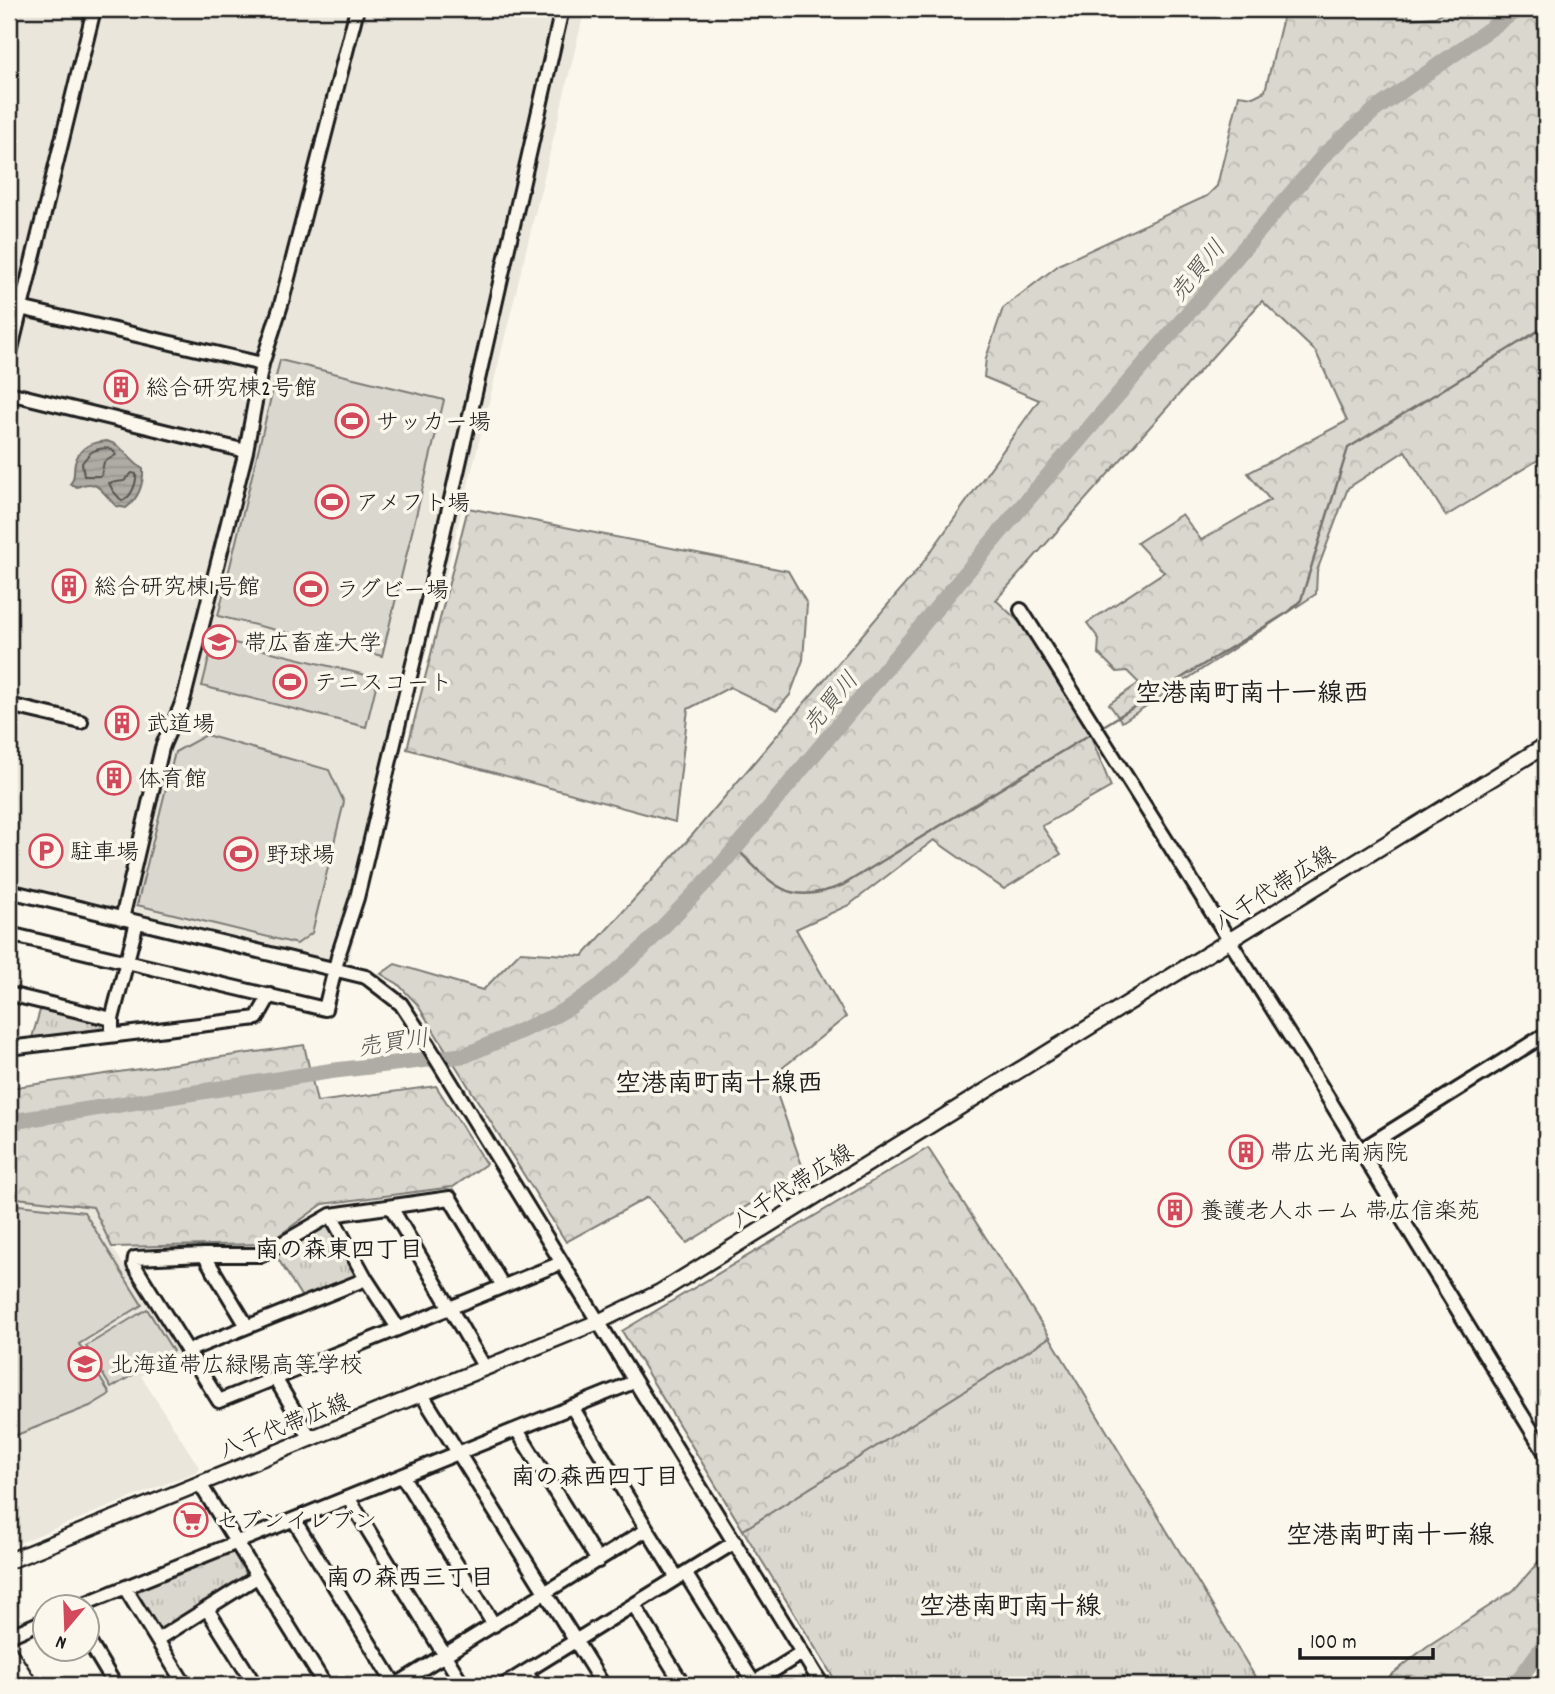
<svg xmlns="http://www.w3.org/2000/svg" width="1555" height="1694" font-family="Dekko,'Klee One',sans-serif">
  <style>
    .built { fill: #eae6dc }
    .grass { fill: url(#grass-tufts); stroke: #7b7a75; stroke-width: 2 }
    .forest { fill: url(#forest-crowns); stroke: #7b7a75; stroke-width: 2 }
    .garden { fill: #dad7ce; stroke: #7b7a75; stroke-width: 2 }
    .water { fill: url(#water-rules); stroke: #74726e; stroke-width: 2 }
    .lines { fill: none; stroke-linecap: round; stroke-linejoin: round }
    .shore { stroke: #575653; stroke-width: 2 }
    .stream { stroke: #74726e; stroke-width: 2.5 }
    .river { stroke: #afaca5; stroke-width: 16 }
    .minor-casing { stroke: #1c1c1c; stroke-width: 18 }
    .major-casing { stroke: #1c1c1c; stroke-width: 19 }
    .minor { stroke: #fbf7ec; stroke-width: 12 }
    .major { stroke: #fbf7ec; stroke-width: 14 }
    .labels { text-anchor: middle; stroke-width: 7; stroke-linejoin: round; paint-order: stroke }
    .poi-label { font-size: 23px; fill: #1c1c1c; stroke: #fbf7ec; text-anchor: start }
    .street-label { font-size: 23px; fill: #1c1c1c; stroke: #fbf7ec }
    .water-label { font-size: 24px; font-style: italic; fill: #575653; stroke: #fbf7ec }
    .neighbourhood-label { font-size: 24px; font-weight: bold; fill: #1c1c1c; stroke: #fbf7ec }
    .quarter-label { font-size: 26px; font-weight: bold; fill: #1c1c1c; stroke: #fbf7ec }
  </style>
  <defs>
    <pattern id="grass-tufts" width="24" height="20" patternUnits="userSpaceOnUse" patternTransform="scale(1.75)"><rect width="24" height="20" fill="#dad7ce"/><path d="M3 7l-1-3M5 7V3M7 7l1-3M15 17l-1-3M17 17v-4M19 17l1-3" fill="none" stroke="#bab8b0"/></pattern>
    <pattern id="forest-crowns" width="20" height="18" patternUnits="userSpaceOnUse" patternTransform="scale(1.75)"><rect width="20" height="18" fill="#dad7ce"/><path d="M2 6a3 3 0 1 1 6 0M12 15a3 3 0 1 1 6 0" fill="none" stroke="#bab8b0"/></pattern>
    <pattern id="water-rules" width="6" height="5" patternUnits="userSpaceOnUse" patternTransform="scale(1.75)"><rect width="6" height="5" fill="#afaca5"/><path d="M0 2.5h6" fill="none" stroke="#96938d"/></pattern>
  </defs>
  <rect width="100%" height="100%" fill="#fbf7ec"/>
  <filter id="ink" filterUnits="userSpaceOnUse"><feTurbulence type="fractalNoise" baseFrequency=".0143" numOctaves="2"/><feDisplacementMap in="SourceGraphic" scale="14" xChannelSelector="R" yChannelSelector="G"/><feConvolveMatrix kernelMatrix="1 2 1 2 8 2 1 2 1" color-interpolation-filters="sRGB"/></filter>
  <g filter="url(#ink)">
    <path class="built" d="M9,9H585L489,402L348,963L9,881Z
      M9,1197L93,1207L112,1247L182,1353L141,1376L199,1467L198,1471L9,1547Z"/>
    <path class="grass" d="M41,1007L105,1022L106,1029L103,1033L31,1041Z
      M322,1226L328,1227L357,1271L354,1278L303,1299L275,1254Z
      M1050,1337L1260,1685H838L743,1530Z
      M230,1551L235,1552L248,1576L162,1630L156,1629L135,1596L137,1588Z"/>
    <path class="forest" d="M1285,9H1407L1409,19L1435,17L1449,9H1546V455L1446,516L1405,451L1348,488L1317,571L1316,594L1122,722L1109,704L1139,683L1127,671L1117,672L1098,653L1099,639L1087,623L1164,572L1137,543L1182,514L1201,540L1270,500L1248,473L1347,421L1316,352L1262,301L996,600L1033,635L1085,722L1111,787L1042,826L1061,854L1004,889L934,840L849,905L796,929L846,1017L771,1077L804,1171L687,1243L648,1197L566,1242L417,1004L398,984L381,974L395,964L483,990L520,952L583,956L694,833L919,568L1039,400L984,377L986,358L1003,308L1060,264L1207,196L1217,186L1239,95L1253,97L1265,91Z
      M468,508L788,571L807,604L803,660L790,695L777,710L730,687L688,709L675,822L407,749Z
      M304,1045L317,1102L436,1086L486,1164L453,1187L323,1204L267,1244L112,1247L93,1207L9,1197V1088Z
      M928,1148L1050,1337L743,1530L622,1331Z
      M1546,1553V1631L1508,1685H1379L1426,1647L1514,1590Z"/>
    <path class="garden" d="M280,360L444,400L382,656L218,616Z
      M214,638L378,678L366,727L202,686Z
      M206,735L329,770L344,802L312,933L297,944L137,905L175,752Z
      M9,1204L84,1212L142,1305L79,1344L110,1394L90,1406L9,1438Z
      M147,1309L173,1351L111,1388L86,1346Z"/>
    <path class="water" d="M107,441C125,446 129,461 143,469C144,484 138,499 126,508L116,506C102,493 98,477 77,487L70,484C76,477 73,472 75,463C79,446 93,442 107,441Z"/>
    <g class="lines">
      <path class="shore" d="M107,448L113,450L116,455L104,462L101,476H84L82,463C90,452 93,449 107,448Z
        M132,473L136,474C137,483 131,498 122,501L113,491L109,483L124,481Z"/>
      <path class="stream" d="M1100,728L1290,611L1301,600L1348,448L1546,326
        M736,848C774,886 788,907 843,885L1092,733"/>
      <path class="river" d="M9,1122L331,1071L466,1055L554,1016L573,1005L600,986L641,950L718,869L1017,512L1326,153L1375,110L1518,9
        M1515,1685L1546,1642"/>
      <defs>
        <path id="minor" d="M20,308L262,364
          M9,357L94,9
          M9,393L246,451
          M1021,610L1303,1057L1546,1454
          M9,705L81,722
          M9,891L366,977L401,1004L426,1042L822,1685
          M122,919L162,748C169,728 178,718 184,697L246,451L262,364L281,305L357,9
          M9,934L325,1009L339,953L357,898L427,605L562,9
          M9,994L112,1019
          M112,1035V1019L137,922
          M9,1048L257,1018L270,995
          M1359,1151L1546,1034
          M391,1207L485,1368
          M331,1215L366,1279L398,1328
          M204,1255L247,1326
          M503,1286L450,1198L331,1215L262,1255H204L135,1258L134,1265L219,1401L561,1263
          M187,1351L366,1279
          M275,1378L311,1439
          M421,1393L603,1685
          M572,1407L677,1578
          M517,1430L598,1561
          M403,1477L494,1625
          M200,1484L325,1685
          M349,1499L463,1685
          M294,1520L395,1685
          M685,1573L755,1685
          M125,1588L185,1685
          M634,1605L683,1685
          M79,1606L634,1382
          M207,1609L255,1685
          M9,1636L46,1620
          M88,1640L115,1685
          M157,1640L257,1577
          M526,1672L534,1685
          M396,1685L646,1530
          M504,1685L735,1542
          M750,1685L802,1653"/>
        <path id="major" d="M9,1561L598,1322L660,1292L1546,745
          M9,1652L30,1685"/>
      </defs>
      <use href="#minor" class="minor-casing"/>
      <use href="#major" class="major-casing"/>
      <use href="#minor" class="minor"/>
      <use href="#major" class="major"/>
    </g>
  </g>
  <defs>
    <symbol id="building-ring" viewBox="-11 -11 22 22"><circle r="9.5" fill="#fbf7ec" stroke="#d1495b" stroke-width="1.5"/><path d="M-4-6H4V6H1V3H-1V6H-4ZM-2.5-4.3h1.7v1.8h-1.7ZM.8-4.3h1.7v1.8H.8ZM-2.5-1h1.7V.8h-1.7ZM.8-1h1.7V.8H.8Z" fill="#d1495b"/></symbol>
    <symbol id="stadium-ring" viewBox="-11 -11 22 22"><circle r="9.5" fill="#fbf7ec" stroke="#d1495b" stroke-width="1.5"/><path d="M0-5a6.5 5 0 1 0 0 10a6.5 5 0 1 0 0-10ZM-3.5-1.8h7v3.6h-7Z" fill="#d1495b"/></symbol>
    <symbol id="university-ring" viewBox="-11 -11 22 22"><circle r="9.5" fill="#fbf7ec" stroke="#d1495b" stroke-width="1.5"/><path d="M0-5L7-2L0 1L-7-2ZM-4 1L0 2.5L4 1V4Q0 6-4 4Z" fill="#d1495b"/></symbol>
    <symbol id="parking-ring" viewBox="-11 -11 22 22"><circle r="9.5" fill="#fbf7ec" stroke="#d1495b" stroke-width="1.5"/><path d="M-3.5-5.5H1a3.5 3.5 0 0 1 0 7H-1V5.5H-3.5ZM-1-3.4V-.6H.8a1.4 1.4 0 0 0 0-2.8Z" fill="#d1495b"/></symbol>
    <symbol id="school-ring" viewBox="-11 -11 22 22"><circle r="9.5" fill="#fbf7ec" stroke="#d1495b" stroke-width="1.5"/><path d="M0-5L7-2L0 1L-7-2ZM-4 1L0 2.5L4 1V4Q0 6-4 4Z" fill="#d1495b"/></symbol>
    <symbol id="supermarket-ring" viewBox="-11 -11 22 22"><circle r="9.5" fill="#fbf7ec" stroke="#d1495b" stroke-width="1.5"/><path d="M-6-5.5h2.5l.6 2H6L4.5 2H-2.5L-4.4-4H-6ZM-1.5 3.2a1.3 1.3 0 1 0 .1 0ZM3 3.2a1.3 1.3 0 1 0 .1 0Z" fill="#d1495b"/></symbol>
  </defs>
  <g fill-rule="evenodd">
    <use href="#building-ring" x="102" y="368" width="38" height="38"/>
    <use href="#stadium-ring" x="333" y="402" width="38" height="38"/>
    <use href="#stadium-ring" x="313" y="483" width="38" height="38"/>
    <use href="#building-ring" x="50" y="567" width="38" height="38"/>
    <use href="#stadium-ring" x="292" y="570" width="38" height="38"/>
    <use href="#university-ring" x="200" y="623" width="38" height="38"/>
    <use href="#stadium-ring" x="271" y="663" width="38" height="38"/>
    <use href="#building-ring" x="103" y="704" width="38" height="38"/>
    <use href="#building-ring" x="95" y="759" width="38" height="38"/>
    <use href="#parking-ring" x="27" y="832" width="38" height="38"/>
    <use href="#stadium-ring" x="222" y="835" width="38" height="38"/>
    <use href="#building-ring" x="1227" y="1133" width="38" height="38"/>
    <use href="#building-ring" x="1156" y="1191" width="38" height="38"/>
    <use href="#school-ring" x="66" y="1345" width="38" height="38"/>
    <use href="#supermarket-ring" x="172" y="1501" width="38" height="38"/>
  </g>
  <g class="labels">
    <g class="poi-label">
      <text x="146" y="395">総合研究棟2号館</text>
      <text x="376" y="429">サッカー場</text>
      <text x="356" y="510">アメフト場</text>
      <text x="94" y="594">総合研究棟1号館</text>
      <text x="336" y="597">ラグビー場</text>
      <text x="244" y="650">帯広畜産大学</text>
      <text x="314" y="690">テニスコート</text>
      <text x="146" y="731">武道場</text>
      <text x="138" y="786">体育館</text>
      <text x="70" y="859">駐車場</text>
      <text x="266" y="862">野球場</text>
      <text x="1270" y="1160">帯広光南病院</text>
      <text x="1200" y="1218">養護老人ホーム 帯広信楽苑</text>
      <text x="110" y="1372">北海道帯広緑陽高等学校</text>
      <text x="216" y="1528">セブンイレブン</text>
    </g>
    <g class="street-label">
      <text transform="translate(1274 887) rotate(-32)" y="8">八千代帯広線</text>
      <text transform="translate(792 1185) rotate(-32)" y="8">八千代帯広線</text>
      <text transform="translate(284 1425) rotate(-22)" y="8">八千代帯広線</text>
    </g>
    <g class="water-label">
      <text transform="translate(1197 270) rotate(-50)" y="8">売買川</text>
      <text transform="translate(830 702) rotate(-50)" y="8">売買川</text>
      <text transform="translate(393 1042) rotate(-8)" y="8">売買川</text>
    </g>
    <g class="neighbourhood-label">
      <text x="339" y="1257">南の森東四丁目</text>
      <text x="595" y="1484">南の森西四丁目</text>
      <text x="410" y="1585">南の森西三丁目</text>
    </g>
    <g class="quarter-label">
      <text x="1252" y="701">空港南町南十一線西</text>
      <text x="719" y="1091">空港南町南十線西</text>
      <text x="1390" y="1543">空港南町南十一線</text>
      <text x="1010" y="1614">空港南町南十線</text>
    </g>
  </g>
  <rect width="1555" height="1694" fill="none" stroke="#fbf7ec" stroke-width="35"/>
  <rect x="18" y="18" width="1520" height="1659" fill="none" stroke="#1c1c1c" stroke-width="2.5" filter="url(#ink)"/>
  <g transform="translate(66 1628) rotate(199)"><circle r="33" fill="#fbf7ec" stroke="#a29f99" stroke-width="2"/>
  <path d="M0-5L12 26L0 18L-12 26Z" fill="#d1495b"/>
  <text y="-10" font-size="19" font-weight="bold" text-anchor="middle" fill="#1c1c1c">N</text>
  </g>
  <path d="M1300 1648v10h133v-10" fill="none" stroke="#1c1c1c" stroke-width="3.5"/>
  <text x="1310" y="1648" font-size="21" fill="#1c1c1c" stroke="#fbf7ec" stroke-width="5" paint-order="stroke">100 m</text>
</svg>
